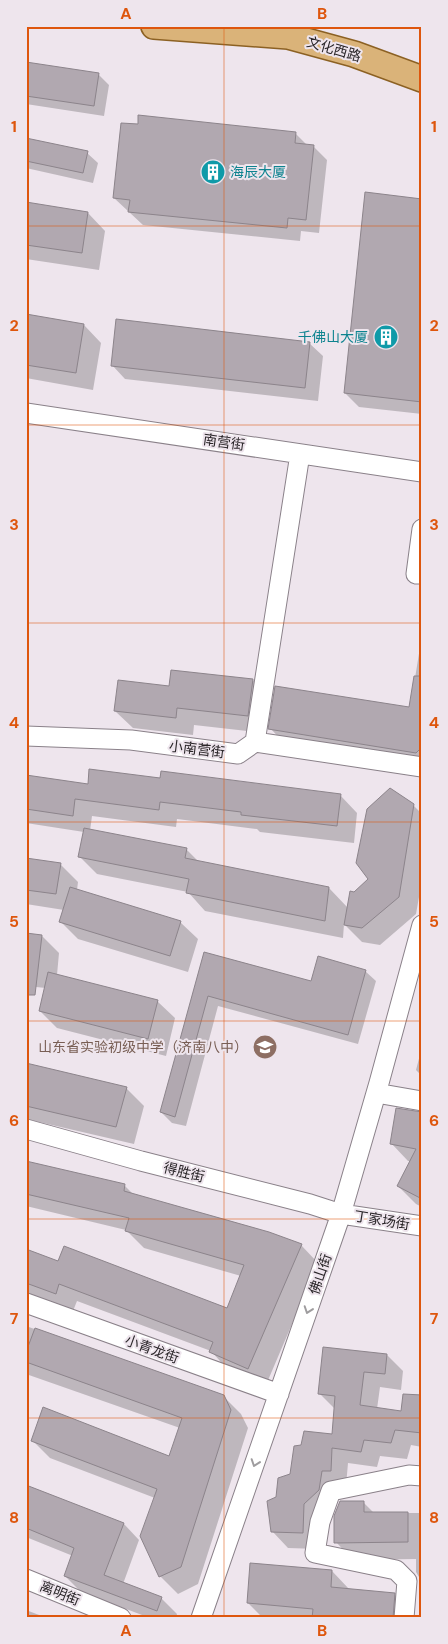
<svg xmlns="http://www.w3.org/2000/svg" width="448" height="1644" font-family="'DM Sans','Noto Sans SC',sans-serif">
  <style>
    .shadow { fill: #0003 }
    .building { fill: #b1a8b0; stroke: #8c848b }
    .lines { fill: none; stroke-linecap: round; stroke-linejoin: round }
    .minor-casing { stroke: #8a8189; stroke-width: 21 }
    .major-casing { stroke: #8c6123; stroke-width: 28 }
    .minor { stroke: #fff; stroke-width: 19 }
    .major { stroke: #dab379; stroke-width: 25 }
    .oneway { stroke: #9f9d9f }
    .grid { fill: none; stroke: #de560d; stroke-width: 1; stroke-opacity: 0.55 }
    .labels { text-anchor: middle; stroke-width: 4; stroke-linejoin: round; paint-order: stroke }
    .street-label { font-size: 14px; fill: #2a2629; stroke: #eee5ed }
    .culture-label { font-size: 14px; fill: #0d838f; stroke: #eee5ed; text-anchor: start }
    .education-label { font-size: 14px; fill: #785e54; stroke: #eee5ed; text-anchor: end }
    .neatline { fill: none; stroke: #de560d; stroke-width: 2 }
    .grid-label { font-size: 16px; text-anchor: middle; font-weight: bold; fill: #de560d }
  </style>
  <rect width="100%" height="100%" fill="#eee5ed"/>
  <path class="shadow" d="M26,64L98,74L109,85L104,116L26,104Z
    M295,133L308,146H313L327,160L319,233L301,231L300,241L143,225L114,198Z
    M26,139L87,153L98,163L93,183L26,168Z
    M422,200V414L359,407L345,393Z
    M26,204L88,213L105,231L99,270L26,259Z
    M26,315L84,325L101,343L93,390L26,378Z
    M309,343L323,356L318,401L125,379L112,365Z
    M422,635V768L287,746L270,728L410,709Z
    M172,671L253,680L270,698L265,733L194,725L193,735L133,728L115,711L171,687Z
    M26,776L89,785L161,779L340,795L357,813L354,843L260,832L257,829L177,819L176,827L92,816L90,831L186,849L199,862L329,888L348,908L354,893L370,879L413,805L422,814V880L416,914L380,945L362,942L344,924L343,938L205,911L188,892L97,874L80,857L84,832L26,823Z
    M26,859L60,864L78,882L77,890L180,922L198,939L188,972L78,939L61,922L64,910L26,904Z
    M42,936L59,953L57,975L157,1001L175,1018L166,1056L57,1028L40,1011L46,988L26,986Z
    M204,953L312,982L365,971L376,981L358,1044L218,1006L186,1126L172,1123L161,1112Z
    M422,1047V1076L416,1070Z
    M26,1065L126,1088L144,1106L134,1144L26,1119Z
    M422,1113V1207L416,1204L398,1186L411,1161H408L391,1143Z
    M26,1163L124,1185L134,1195L301,1245L318,1263L266,1385L228,1370L211,1351L77,1301L73,1311L26,1293V1250L59,1263L227,1309L241,1276L144,1248L126,1230L26,1206Z
    M26,1326L223,1396L241,1414L248,1428L198,1584L178,1594L160,1576L155,1498L50,1458L32,1440L169,1457L180,1428L26,1374Z
    M387,1355L403,1371L401,1390L380,1387L377,1409L402,1413L422,1397V1447L411,1445L407,1459L380,1456L377,1467L348,1463L346,1486H338L318,1549L288,1548L272,1531L277,1498L291,1475L334,1435L335,1409L319,1393Z
    M26,1487L124,1524L139,1540L123,1584L161,1598L177,1614L176,1618H150L81,1592L65,1576L73,1556L26,1537Z
    M363,1502L374,1513H422V1590L419,1588V1577L416,1572V1559L353,1560L336,1542Z
    M332,1571L349,1589L394,1594L412,1612L411,1618H263L248,1603Z
    M26,1610L47,1618H26Z"/>
  <path class="building" d="M26,62L99,73L94,106L26,96Z
    M138,115L296,132L295,143L314,145L306,220L288,218L287,228L128,212L130,200L113,198L121,123L138,124Z
    M26,138L88,151L83,173L26,161Z
    M365,192L422,199V402L344,393Z
    M26,202L88,212L82,253L26,245Z
    M26,314L84,324L76,373L26,365Z
    M116,319L310,342L305,388L111,366Z
    M171,670L253,679L248,716L177,708L176,718L114,711L118,680L169,686Z
    M414,676H422V747L416,753L268,729L275,686L409,707Z
    M89,769L160,778L161,771L341,794L337,826L241,815V812L160,802L159,810L75,799L73,816L26,809V775L88,784Z
    M390,788L414,804L399,897L362,928L344,925L350,891L354,892L368,879L356,863L367,809Z
    M84,828L187,848L185,858L329,887L325,921L186,893L189,879L78,857Z
    M26,858L61,863L56,894L26,890Z
    M70,887L181,921L170,956L59,922Z
    M26,933L42,935L35,995H26Z
    M204,952L311,981L318,956L366,970L348,1035L208,996L175,1117L160,1112Z
    M48,972L158,1000L148,1039L39,1011Z
    M26,1063L127,1087L116,1127L26,1106Z
    M396,1108L422,1112V1199L397,1186L416,1149L390,1144Z
    M26,1161L125,1184L124,1191L269,1232L302,1244L248,1369L209,1352L213,1342L59,1284L56,1294L26,1283V1249L58,1261L64,1246L227,1308L244,1265L125,1231L129,1218L26,1194Z
    M35,1328L224,1395L231,1410L181,1567L159,1577L140,1536L157,1489L31,1441L43,1407L169,1456L182,1418L26,1362V1352Z
    M323,1347L387,1354L385,1374L364,1372L360,1405L401,1411L403,1394L422,1395V1433L395,1430L391,1443L364,1440L361,1452L332,1448L331,1471H322L319,1490L304,1504L303,1533L271,1532L267,1501L276,1497L278,1478L290,1474L294,1446L301,1445L304,1431L332,1434L335,1396L318,1394Z
    M26,1485L124,1523L104,1575L162,1597L157,1611L64,1576L74,1548L26,1528Z
    M340,1501H364V1512H408V1542L334,1543V1516Z
    M250,1563L332,1570L331,1587L395,1593L393,1618H312L313,1609L247,1603Z"/>
  <g class="lines">
    <defs>
      <path id="minor" d="M26,413L422,472
        M422,529L416,574H422
        M26,736L131,740L238,754L255,742L422,767
        M255,742L300,454
        M376,1093L422,1101
        M26,1129L141,1161L310,1204L341,1214L422,1226
        M26,1303L279,1394
        M26,1579L121,1618
        M201,1618L341,1214L379,1083L422,925
        M404,1618L407,1581L396,1570L315,1553L320,1522L331,1491L409,1475L422,1476"/>
      <path id="major" d="M154,26L288,36L354,54L422,79"/>
    </defs>
    <use href="#minor" class="minor-casing"/>
    <use href="#major" class="major-casing"/>
    <use href="#minor" class="minor"/>
    <use href="#major" class="major"/>
  </g>
  <defs><path id="oneway-chevron" d="M-2-3.5L2.5 0L-2 3.5" fill="none" stroke-width="1.6" stroke-linecap="round" stroke-linejoin="round" transform="scale(1.25)"/></defs>
  <g class="oneway">
    <use href="#oneway-chevron" transform="translate(308 1310) rotate(109)"/>
    <use href="#oneway-chevron" transform="translate(255 1463) rotate(109)"/>
  </g>
  <path class="grid" d="M224,26V1618M26,226H422M26,425H422M26,623H422M26,822H422M26,1021H422M26,1219H422M26,1418H422"/>
  <defs>
    <symbol id="building-disc" viewBox="-11 -11 22 22"><circle r="9.5" fill="#0f9aa8" stroke="#eee5ed"/><path d="M-4-6H4V6H1V3H-1V6H-4ZM-2.5-4.3h1.7v1.8h-1.7ZM.8-4.3h1.7v1.8H.8ZM-2.5-1h1.7V.8h-1.7ZM.8-1h1.7V.8H.8Z" fill="#fff"/></symbol>
    <symbol id="school-disc" viewBox="-11 -11 22 22"><circle r="9.5" fill="#8d6e63" stroke="#eee5ed"/><path d="M0-5L7-2L0 1L-7-2ZM-4 1L0 2.5L4 1V4Q0 6-4 4Z" fill="#fff"/></symbol>
  </defs>
  <g fill-rule="evenodd">
    <use href="#building-disc" x="199" y="158" width="28" height="28"/>
    <use href="#building-disc" x="372" y="323" width="28" height="28"/>
    <use href="#school-disc" x="251" y="1033" width="28" height="28"/>
  </g>
  <g class="labels">
    <g class="street-label">
      <text transform="translate(334 49) rotate(16)" y="5">文化西路</text>
      <text transform="translate(224 442) rotate(8)" y="5">南营街</text>
      <text transform="translate(197 749) rotate(7)" y="5">小南营街</text>
      <text transform="translate(184 1172) rotate(14)" y="5">得胜街</text>
      <text transform="translate(382 1220) rotate(9)" y="5">丁家场街</text>
      <text transform="translate(320 1274) rotate(-71)" y="5">佛山街</text>
      <text transform="translate(152 1349) rotate(20)" y="5">小青龙街</text>
      <text transform="translate(60 1593) rotate(22)" y="5">离明街</text>
    </g>
    <g class="culture-label">
      <text x="230" y="177">海辰大厦</text>
      <text x="368" y="342" text-anchor="end">千佛山大厦</text>
    </g>
    <g class="education-label">
      <text x="248" y="1052">山东省实验初级中学（济南八中）</text>
    </g>
  </g>
  <rect width="448" height="1644" fill="none" stroke="#eee5ed" stroke-width="55"/>
  <rect x="28" y="28" width="392" height="1588" class="neatline"/>
  <g class="grid-label">
    <text x="126" y="19">A</text>
    <text x="322" y="19">B</text>
    <text x="14" y="132">1</text>
    <text x="434" y="132">1</text>
    <text x="14" y="331">2</text>
    <text x="434" y="331">2</text>
    <text x="14" y="530">3</text>
    <text x="434" y="530">3</text>
    <text x="14" y="728">4</text>
    <text x="434" y="728">4</text>
    <text x="14" y="927">5</text>
    <text x="434" y="927">5</text>
    <text x="14" y="1126">6</text>
    <text x="434" y="1126">6</text>
    <text x="14" y="1324">7</text>
    <text x="434" y="1324">7</text>
    <text x="14" y="1523">8</text>
    <text x="434" y="1523">8</text>
    <text x="126" y="1636">A</text>
    <text x="322" y="1636">B</text>
  </g>
</svg>
